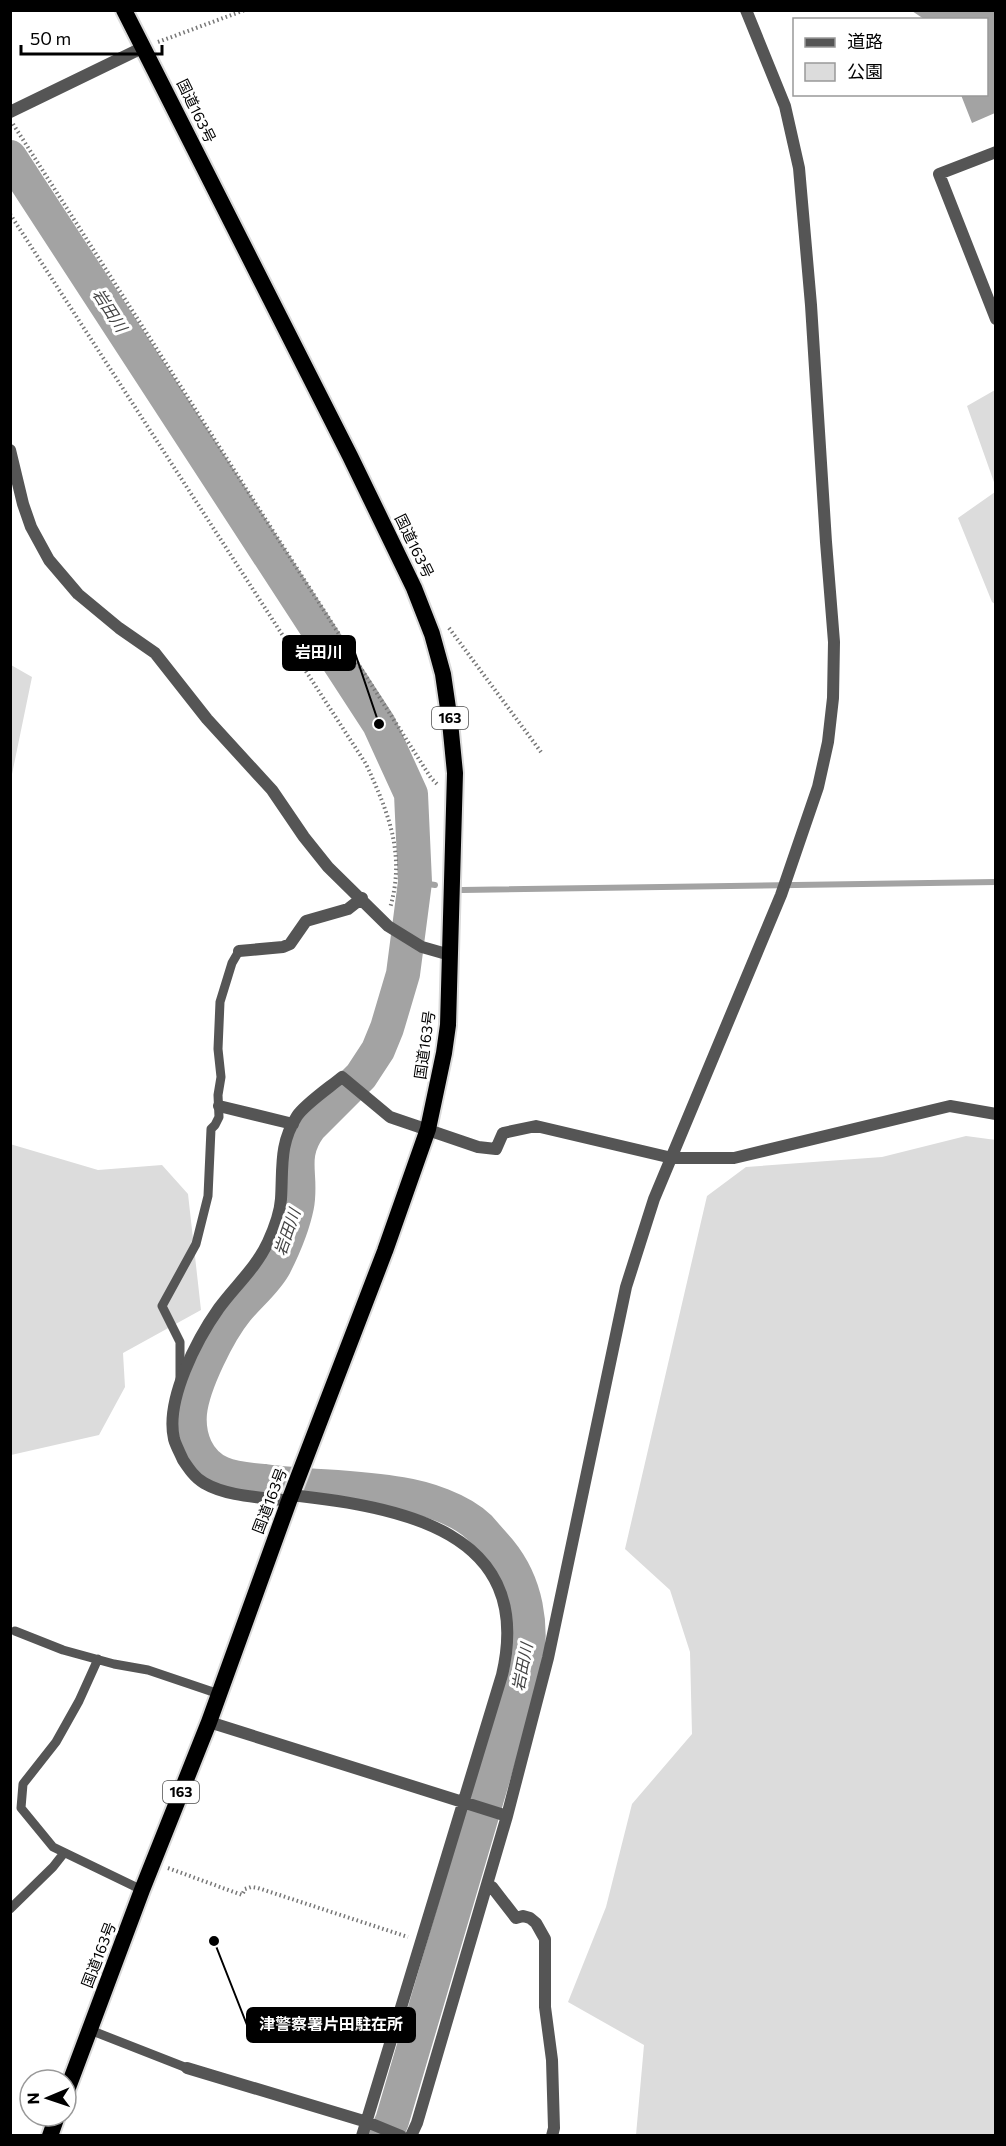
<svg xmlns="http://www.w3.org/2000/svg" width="1006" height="2146" font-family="Commissioner,'Noto Sans JP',sans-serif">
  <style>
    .green { fill: #dcdcdc }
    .water { fill: #a3a3a3 }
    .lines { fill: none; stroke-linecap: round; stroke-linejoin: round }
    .stream { stroke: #a3a3a3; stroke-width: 6 }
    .river { stroke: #a3a3a3; stroke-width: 34 }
    .trunk-casing { stroke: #dbdbdb; stroke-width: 20 }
    .path { stroke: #777; stroke-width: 4; stroke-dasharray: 1.5 3; stroke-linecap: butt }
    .service { stroke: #555; stroke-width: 9 }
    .minor { stroke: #555; stroke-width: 12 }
    .trunk { stroke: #000; stroke-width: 16 }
    .labels { text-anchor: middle; stroke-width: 6; stroke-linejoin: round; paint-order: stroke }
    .shield { fill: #fff; stroke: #4c4c4c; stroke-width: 1.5 }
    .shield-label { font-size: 14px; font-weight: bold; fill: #000 }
    .street-label { font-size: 15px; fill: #000; stroke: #fff }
    .water-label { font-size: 16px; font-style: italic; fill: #444; stroke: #fff }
    .leader { fill: none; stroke: #000; stroke-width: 2 }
    .callout-dot { fill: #000; stroke: #fff; stroke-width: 2 }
    .callout { fill: #000; stroke: #000; stroke-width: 2 }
    .callout-label { font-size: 16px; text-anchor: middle; font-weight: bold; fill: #fff }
  </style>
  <rect width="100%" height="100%" fill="#fff"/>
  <path class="green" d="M995,390V485L967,406Z
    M995,492V604L992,602L958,518Z
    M11,665L32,677L11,779Z
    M966,1136L996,1140L995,2135H636L644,2045L568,2002L606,1907L632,1804L692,1734L690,1652L670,1590L625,1549L707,1196L746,1167L882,1157Z
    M10,1144L98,1170L162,1165L188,1194L201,1310L123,1353L125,1387L99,1435L11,1455Z"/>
  <path class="water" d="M912,11H995V113L972,123L961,95L986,94V20L924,19Z"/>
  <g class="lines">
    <path class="stream" d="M415,882L435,885
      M462,890L996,882"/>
    <path class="river" d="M10,157L379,724L411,794L415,882L403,974L387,1028L378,1050L361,1076L310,1127C288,1157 303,1175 297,1206C293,1226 284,1247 275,1265C266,1282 249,1295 237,1310C219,1332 193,1384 190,1413C188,1437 197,1462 221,1473C234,1479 251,1480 265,1481C310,1487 356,1486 401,1494C426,1498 460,1509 479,1527C486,1535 493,1543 500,1551C527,1584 533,1626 526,1666L392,2121L385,2136"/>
    <defs>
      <path id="trunk" d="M66,2093L142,1890L209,1722L289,1501L385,1251L428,1129L444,1053L448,1025L455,773L450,722L443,674L432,634L414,588L350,456L124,10
        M50,2136L57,2116"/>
    </defs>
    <use href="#trunk" class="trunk-casing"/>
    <path class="path" d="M158,42L245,10
      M13,124L431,778L437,784
      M10,214L366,764C388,812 406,854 390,908
      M449,628L541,752
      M168,1868L242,1895L245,1889L251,1887L258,1888L408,1937"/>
    <path class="service" d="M180,1380V1342L162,1306L196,1244L208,1196L211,1129L215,1125L219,1117L218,1095L221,1077L218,1049L220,1002L232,963L239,951
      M15,1631L63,1650L114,1664L148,1670L219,1694
      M98,1659L79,1701L56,1742L23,1784L21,1808L53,1847L142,1890
      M10,1909L53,1867L64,1853
      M90,2030L187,2068"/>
    <path class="minor" d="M10,112L144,47
      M996,152L939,174L996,319
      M10,450L23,504L31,527L49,560L78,594L119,628L155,653L207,719L272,790L304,837L328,867L388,926L422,947L450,955
      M239,951L283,947L290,944L306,921L348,909L362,898
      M219,1106L293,1124
      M291,1495C399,1507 536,1530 502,1675L362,2136
      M289,1501C262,1497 228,1497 204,1483C195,1478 189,1469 183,1460C180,1453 176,1446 174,1439C165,1400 197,1339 219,1308C235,1286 256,1268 268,1242C274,1229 280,1214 281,1199C283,1167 279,1144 297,1116C305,1104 330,1087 342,1077L390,1117L478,1147L496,1149L503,1133L536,1126L672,1158H734L950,1106L996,1114
      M209,1722L507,1816
      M487,1885L492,1887L516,1918L523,1916L530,1918L536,1923L545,1939V2007L552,2060L554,2128L552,2136
      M187,2068L367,2122L401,2136
      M411,2136L417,2123L507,1816L548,1658L626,1287L654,1199L781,895L818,787L828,742L833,698L834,642L826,542L811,305L799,168L785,106L746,10"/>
    <use href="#trunk" class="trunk"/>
  </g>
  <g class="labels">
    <g class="shield">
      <rect x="432" y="707" width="36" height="22" rx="4.5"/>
      <rect x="163" y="1781" width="36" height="22" rx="4.5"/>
    </g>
    <g class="shield-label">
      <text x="450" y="723">163</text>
      <text x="181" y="1797">163</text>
    </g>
    <g class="street-label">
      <text transform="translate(196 111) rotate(64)" y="5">国道163号</text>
      <text transform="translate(414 546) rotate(64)" y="5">国道163号</text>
      <text transform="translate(425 1045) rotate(-82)" y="5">国道163号</text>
      <text transform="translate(270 1501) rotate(-69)" y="5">国道163号</text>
      <text transform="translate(99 1955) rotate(-69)" y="5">国道163号</text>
    </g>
    <g class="water-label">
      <text transform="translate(110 310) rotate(57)" y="6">岩田川</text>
      <text transform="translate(287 1232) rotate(-71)" y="6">岩田川</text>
      <text transform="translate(522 1667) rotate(-79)" y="6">岩田川</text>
    </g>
  </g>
  <path class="leader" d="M379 724L355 653M214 1941L247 2025"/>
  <g class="callout-dot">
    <circle cx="379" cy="724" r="6"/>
    <circle cx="214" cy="1941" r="6"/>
  </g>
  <g class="callout">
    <rect x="283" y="636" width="72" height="34" rx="6"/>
    <rect x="247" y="2008" width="168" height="34" rx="6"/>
  </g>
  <g class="callout-label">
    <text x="319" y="658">岩田川</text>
    <text x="331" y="2030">津警察署片田駐在所</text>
  </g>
  <rect width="1006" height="2146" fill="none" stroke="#000000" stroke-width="24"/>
  <rect x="793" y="18" width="195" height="78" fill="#ffffff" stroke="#999999" stroke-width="1.5"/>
  <rect x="805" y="38" width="30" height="9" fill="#555555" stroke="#999999" stroke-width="1.5"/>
  <text x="847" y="48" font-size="18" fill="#000000">道路</text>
  <rect x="805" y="63" width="30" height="18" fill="#dcdcdc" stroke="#999999" stroke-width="1.5"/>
  <text x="847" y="78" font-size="18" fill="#000000">公園</text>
  <g transform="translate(48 2098) rotate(268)"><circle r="28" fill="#ffffff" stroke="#999999" stroke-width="1.5"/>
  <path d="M0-4.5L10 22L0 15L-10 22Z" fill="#000000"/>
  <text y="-9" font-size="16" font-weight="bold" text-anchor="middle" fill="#000000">N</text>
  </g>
  <path d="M21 45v9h141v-9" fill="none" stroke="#000000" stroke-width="3"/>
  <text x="30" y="45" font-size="18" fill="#000000" stroke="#ffffff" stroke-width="4.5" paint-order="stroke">50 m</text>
</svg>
